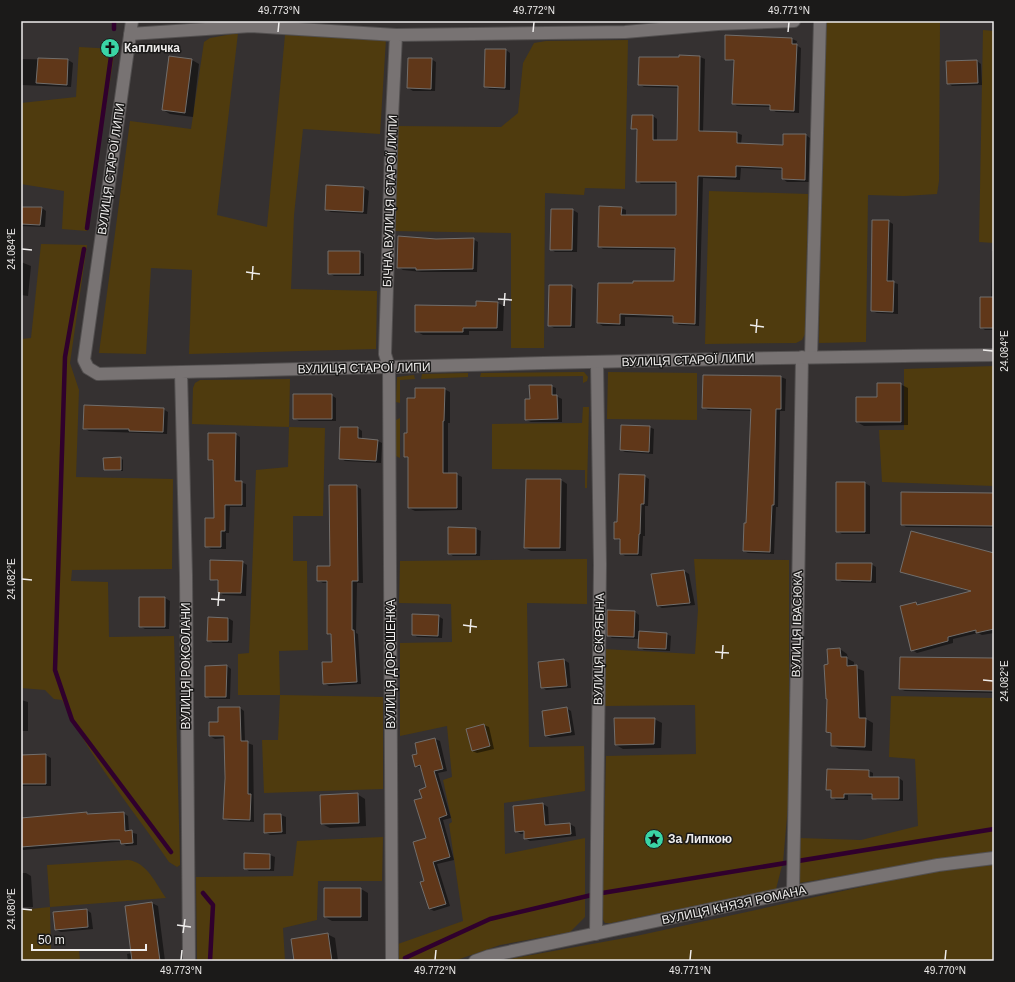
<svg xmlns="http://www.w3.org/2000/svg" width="1015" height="982" font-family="Arial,sans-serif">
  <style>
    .green { fill: #4f3b0e }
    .shadow { fill: #0007 }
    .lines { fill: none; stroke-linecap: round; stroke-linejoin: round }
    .stream { stroke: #30002d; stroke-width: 4.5 }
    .building { fill: #603719; stroke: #716e6c }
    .street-casing { stroke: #535050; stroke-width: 14 }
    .secondary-casing { stroke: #535050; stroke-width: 14 }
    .street { stroke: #787373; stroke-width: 12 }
    .secondary { stroke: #787373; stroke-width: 12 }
    .ticks { fill: none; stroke: #eeeceb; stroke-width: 1.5 }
    .labels { text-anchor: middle; stroke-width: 3; stroke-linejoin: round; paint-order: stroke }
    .poi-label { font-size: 12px; font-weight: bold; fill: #eeeceb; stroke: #1b1a19; text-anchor: start }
    .street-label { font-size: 12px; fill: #eeeceb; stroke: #1b1a19 }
    .neatline { fill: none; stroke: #eeeceb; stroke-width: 1.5 }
    .ticks-label { font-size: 10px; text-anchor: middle; fill: #eeeceb }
  </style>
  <rect width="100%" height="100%" fill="#353131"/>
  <path class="green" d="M824,21H940L939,181L937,194L904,196L868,195L866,342L819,343Z
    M983,30L994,31V243L979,242Z
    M238,33L217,215L267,227L285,35L386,39L380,134L303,129L294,215L291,289L377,291L376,349L189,354L192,270L151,268L146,354L99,353L130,121L191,129L204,42L210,38Z
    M628,40L625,189L585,188L584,195L545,193L544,348H511V233L392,231L397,126L501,127L518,113L523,63L534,43L546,41Z
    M79,47L115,49L87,231L62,229L64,191L21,184V103L76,97Z
    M709,191L808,194L805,334L802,340L796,343L705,344Z
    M41,244L87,245L70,363L79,390L76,477L173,479L172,569L72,570L71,581L108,582L109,637L174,636L180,862V865L177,867L169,862C132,808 90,759 62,700L54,699L45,690L21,688V339L31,338Z
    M994,366V486L882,482L879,430H904V369Z
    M581,372H584L588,377L587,381L583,383V376L480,377L481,373Z
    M608,372L697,373V420L607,419Z
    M468,373V377L421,379L422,374Z
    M414,375L415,379L400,380V403L396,402L397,377Z
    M290,379L289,427L325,428L323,516H293V561H307L308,650L279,651L280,695L383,697V789L264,793L262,740H278L280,695H238V654L249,653L256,470L288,467L289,427L192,424L193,388L195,383L200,380Z
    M583,407H589L587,488H585V470L492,469V424L582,423Z
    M400,418V458L396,456V420Z
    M587,559V604L527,603L529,747L584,746L585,791L504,803L505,854L585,838V917L570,932L500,945L454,961H398V944L463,921L449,824L452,822L443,780L452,777L447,726L400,736V643L452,642L451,604L399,603L400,561Z
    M694,559L789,560V794L783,862L776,889L611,923H605L602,918L606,756L696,754L695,705L605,706L603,649L695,654L698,610Z
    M891,696L994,698V851L799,883V838L861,840L918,826L915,759L889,757Z
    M383,837L382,881H318L317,920L283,928L285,961H197L196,877L293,876L297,841Z
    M128,860C147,862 156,884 166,898L50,907L51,951L79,949L80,961H21V910L50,907L47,865Z
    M994,865V961H499L636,936L930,872Z"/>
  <path class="shadow" d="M792,39L797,41L796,45L801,48L799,113L776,112L771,109V107L737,106L733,103L735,62L726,59Z
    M506,50L510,53V90L490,89L485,87Z
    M170,57L192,60L199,64L193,117L170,114L163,110Z
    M700,57L705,59L703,132L737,133L742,135L741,144L784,146L806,135L810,138L809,182H787L783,179V170L741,168L740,180L703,178L699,326L679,325L674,322V318L625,317V326H603L598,323L634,284L675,282L676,250L603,249L599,246L621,208L626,210V216H677V184H641L637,181V131L632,128L653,116L657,119V141H678L679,88L644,87L639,84L640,58Z
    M21,59L68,60L73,63L71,87L21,85Z
    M431,59L436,62L435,91H413L408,88Z
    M977,61L981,64L982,85L952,86L948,83Z
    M364,188L369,191L367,214L331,212L326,210Z
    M21,208H42L46,211L45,227L21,226Z
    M552,210H573L578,213L577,252H555L551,249Z
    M888,221L893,224L892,282L898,284V314L877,313L872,311Z
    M473,239L478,242L477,272H422L403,270L398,267L436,240Z
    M992,251H994V330H985L981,327L991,298Z
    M360,252L364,254V276H334L329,273Z
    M21,262L31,266L28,296L21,295Z
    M571,286L576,289L575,328H554L549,325Z
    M498,303L504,306L503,331H469V335H423L416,331L477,307Z
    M704,376L781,377L786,379L785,411H780L778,507H776L774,554L748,553L744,551L747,524L752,411L708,410L703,407Z
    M900,384L908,388V425L864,426L857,422Z
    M551,386L556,388V396L562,399V422H531L526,420L531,400Z
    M444,389L450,392V423H448V474H456L462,477V510L415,511L409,508V459L405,457L408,434Z
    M331,395L336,398V421H299L294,418Z
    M163,409L168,412L167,434L89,431L84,428Z
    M649,427L654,429L653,454L625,452L621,450Z
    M358,428L362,431V439L378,441L382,443L381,463L345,461L340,458Z
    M235,434L240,437V482L246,484V507H230L229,533H226V549H211L206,546L215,519L213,462L209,460Z
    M121,458L123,460V471L105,470Z
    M644,476L649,479L648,506H645V536H643L642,556H625L621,553V541L615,539L618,523Z
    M561,480L567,484L566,551H531L525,548Z
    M865,483L870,486V534H842L837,531Z
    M356,486L361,489L363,583H357L356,633L358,634L361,684L329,686L324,683L333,663L332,636L328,634V583H323L318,580L331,567Z
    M994,494V528L906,527L902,524Z
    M449,528L476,529L481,531L480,556H453L449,553Z
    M994,551V633L982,635L978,633L953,639V643L917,653L912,650L916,603L919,605L972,592L901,571L993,554Z
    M242,562L247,565L246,596L223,595L219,592V582L211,579Z
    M871,564L876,567V583L842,582L837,579Z
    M684,571L689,574L695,605L662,608L658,606L652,575Z
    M140,598H165L170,601L169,629H145L140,626Z
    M635,612L639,615V632L666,634L671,636L670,651L644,650L639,647V639L612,638L608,635Z
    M438,616L443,619L442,638L417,637L413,634Z
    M209,618H228L233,621L232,643H213L208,640Z
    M840,649L847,654L848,659L854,662V667L864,671L866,719L873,723L872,751L839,749L832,745V735L827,732L829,665Z
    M994,659V693L905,691L900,689Z
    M564,660L569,663L571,688L546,690L542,687L539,663Z
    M227,666L231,669L230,699H210L206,696Z
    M21,700L28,702V731H21Z
    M240,708L244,711L245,742L253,745L254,822L229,821L224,819L225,738L215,739L210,736Z
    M566,708L571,711L575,735L551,738L546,736Z
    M654,719L662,723L661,748L623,749L616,745Z
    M484,725L489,727L494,749L477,753L472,751Z
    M435,739L440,741L447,771L438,773L451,818L443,820L454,860L437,864L450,906L434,911L430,909L425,882L427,839L423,798L427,788L422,768L415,766L419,755Z
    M46,755L51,758V786H21V756Z
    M869,771L873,773V778H899L903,781V801L877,800L873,796L848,795V800H836L832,797V792L827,789Z
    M357,794L365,799L366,826L330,828L322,824Z
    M543,804L548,807L549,826L570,824L575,827L576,836L530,841L525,838V833L521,834L516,831Z
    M87,813L91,815L123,813L128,816L129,832L137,834V845L126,846L121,842H116L23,850L21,848V819Z
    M281,815L286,817V834L270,835L265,832Z
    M270,855L275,857L274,871H249L245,868Z
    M21,873H26L31,876L33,907H21Z
    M361,889L368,893V921H332L325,917Z
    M152,903L158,906L165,961H128L127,954L132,953Z
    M87,910L91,913L93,929L61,932L56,930Z
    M327,934L335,938L338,961H295Z"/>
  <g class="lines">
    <path class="stream" d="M114,21V29
      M87,228L113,42
      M84,249L65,357L55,670L72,720L171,852
      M203,893L213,905L210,961
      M405,958L490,919L596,894L994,829"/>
  </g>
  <path class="building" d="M725,35L792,38V44H797L794,111L770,110V105L732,104L734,60H725Z
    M485,49H506L505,88L484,87Z
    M679,55L700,56L699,131L737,132V143L783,145V134H806L805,180L782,179V168L736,166V177L698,176L695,324L673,323V316L620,314V324L597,323L598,283H633V281H674L675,248L598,247L599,206L622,207L621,215H676V182H636L637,129H631L632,115H653V140H677L678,86L638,85L639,57H679Z
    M169,56L192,59L185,113L162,110Z
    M38,58L68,59L67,85L36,83Z
    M408,58H432L431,89L407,88Z
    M977,60L978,83L947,84L946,61Z
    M326,185L364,187L363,212L325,210Z
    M21,207H42L40,225L21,224Z
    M551,209H573L572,250H550Z
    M872,220H889L887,281H894L893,312L871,311Z
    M398,236L436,239L474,238L473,269L416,270V268H397Z
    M328,251H360V274H328Z
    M549,285H572L571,326H548Z
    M980,297H994V328H980Z
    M476,301L498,302L497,328H463V332H415V305L476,306Z
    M703,375L781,376V409H776L774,505H772L770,552L743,551L744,523H746L751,409L702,408Z
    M877,383H901V422H856V397H877Z
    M529,385H552V395H557L558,419L525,420V399H530Z
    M415,388H445L444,421H443V473H457V508H408V457H404V433H407V398H415Z
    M293,394H332V419H293Z
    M84,405L164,408L163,432L129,431V429H83Z
    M621,425L650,426L649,452L620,450Z
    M340,427H358V438L378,440L376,461L339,459Z
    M208,433H236L235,481H242V505H225V531H221V547H205V518H214L213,460H208Z
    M121,457V470H104L103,458Z
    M619,474L645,475L644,504H641L640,534H639L638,554H620V539H614V522H617Z
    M526,479H561L560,548H524Z
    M836,482H865V532H836Z
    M329,485H357L358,581H352V630H354L357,682L323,684L322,662H332L331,634H327V581H317V566H330Z
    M901,492L994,493V526L901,525Z
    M448,527L476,528V554H448Z
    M911,531L994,553V629L976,633V630L948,637V641L911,651L900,606L916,602L917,605L971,591L900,572Z
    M210,560L243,561L241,593H218V580H210Z
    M836,563H872L871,581L836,580Z
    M684,570L690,603L657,606L651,574Z
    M139,597H165V627H139Z
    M607,610L635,611L634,637L607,636Z
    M412,614L439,615L438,636L412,635Z
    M208,617L228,618V641H207Z
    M639,631L667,633L666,649L638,648Z
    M840,648L841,657H847V666L857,665L859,718H866L865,747L831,746V733L826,732L827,699H826L824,665L828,664L827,649Z
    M900,657L994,658V691L899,689Z
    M564,659L567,686L541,688L538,662Z
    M227,665L226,697H205V666Z
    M218,707H240L241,741H248V794H251L250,820L223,819L225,778L224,736H209V722H218Z
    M567,707L571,732L545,736L542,711Z
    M614,718H655L654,744L615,745Z
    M484,724L490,746L472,751L466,729Z
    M435,738L443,769L434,771L447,815L439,818L450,857L433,862L446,904L429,909L420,882L424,881L413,842L426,838L414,800L422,798L419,790L426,787L420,765L415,767L412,755L417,754L415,743Z
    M46,754V784H21V755Z
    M827,769L869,770V777H899V799H872V794H844V798H831V790H826Z
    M358,793L359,823L321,824L320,795Z
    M543,803L545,825L570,823L571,834L524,839V831L515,832L513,806Z
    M87,812V814L124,812L125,831L132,830L133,843L121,844L120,840H111L21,847V818Z
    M264,814H281L282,832L264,833Z
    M244,853L270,854V869H244Z
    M324,888H361V917H324Z
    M152,902L160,961H132L125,906Z
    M87,909L88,927L55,930L53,912Z
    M328,933L332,961H294L291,939Z"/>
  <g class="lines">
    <defs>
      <path id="street" d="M132,21L84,360L88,368L98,374L181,372
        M130,34L251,26L396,35L625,32L718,24L794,21
        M811,357L820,21
        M793,892L802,357
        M596,934L600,565L597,363
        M392,961L389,367L385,354L392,118L396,35
        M475,961L489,956L793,892L938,865L994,858"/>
      <path id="secondary" d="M189,961L186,575L181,372C452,366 723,357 994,355"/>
    </defs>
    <use href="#street" class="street-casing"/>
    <use href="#secondary" class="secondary-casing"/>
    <use href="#street" class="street"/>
    <use href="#secondary" class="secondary"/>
  </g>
  <path class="ticks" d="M278,32L279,22M533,32L534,22M788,32L789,22M22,249L32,250M246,272L260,274M252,280L253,266M498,299L512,300M504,306L505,293M750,325L764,327M756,333L757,319M983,350L993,351M22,579L32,580M211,599L225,600M218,606L219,592M463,625L477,627M470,633L471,619M715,652L729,653M722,659L723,645M983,680L993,681M22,909L32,910M177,925L191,927M183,933L185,919M181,960L182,950M435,960L436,950M690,960L691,950M945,960L946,950"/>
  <defs>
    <symbol id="church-disc" viewBox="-11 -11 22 22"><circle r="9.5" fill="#3ad4a5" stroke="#1b1a19"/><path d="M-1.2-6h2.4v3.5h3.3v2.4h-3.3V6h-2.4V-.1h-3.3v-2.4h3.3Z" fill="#111"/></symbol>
    <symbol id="sight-disc" viewBox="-11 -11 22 22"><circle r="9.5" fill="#3ad4a5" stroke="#1b1a19"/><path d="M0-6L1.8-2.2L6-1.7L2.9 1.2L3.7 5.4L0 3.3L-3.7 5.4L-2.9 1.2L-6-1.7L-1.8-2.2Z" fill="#111"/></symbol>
  </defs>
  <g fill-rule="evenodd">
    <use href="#church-disc" x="99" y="37" width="22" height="22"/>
    <use href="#sight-disc" x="643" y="828" width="22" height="22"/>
  </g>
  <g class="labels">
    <g class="poi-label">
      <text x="124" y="52">Капличка</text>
      <text x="668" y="843">За Липкою</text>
    </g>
    <g class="street-label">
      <text transform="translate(111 169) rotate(-82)" y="4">ВУЛИЦЯ СТАРОЇ ЛИПИ</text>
      <text transform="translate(390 201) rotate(-88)" y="4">БІЧНА ВУЛИЦЯ СТАРОЇ ЛИПИ</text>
      <text transform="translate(688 360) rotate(-2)" y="4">ВУЛИЦЯ СТАРОЇ ЛИПИ</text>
      <text transform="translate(364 368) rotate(-1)" y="4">ВУЛИЦЯ СТАРОЇ ЛИПИ</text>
      <text transform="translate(797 624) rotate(-89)" y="4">ВУЛИЦЯ ІВАСЮКА</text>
      <text transform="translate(599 649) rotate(-89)" y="4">ВУЛИЦЯ СКРЯБІНА</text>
      <text transform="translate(391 664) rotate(-90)" y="4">ВУЛИЦЯ ДОРОШЕНКА</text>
      <text transform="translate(186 666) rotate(-90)" y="4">ВУЛИЦЯ РОКСОЛАНИ</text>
      <text transform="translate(734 905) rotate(-12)" y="4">ВУЛИЦЯ КНЯЗЯ РОМАНА</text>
    </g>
  </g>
  <rect width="1015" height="982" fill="none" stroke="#1b1a19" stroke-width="44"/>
  <path d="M32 944v6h114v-6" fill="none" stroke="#eeeceb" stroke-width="2"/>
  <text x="38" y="944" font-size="12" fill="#eeeceb" stroke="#1b1a19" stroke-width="3" paint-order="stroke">50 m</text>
  <rect x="22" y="22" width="971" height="938" class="neatline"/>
  <g class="ticks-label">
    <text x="279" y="14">49.773°N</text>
    <text x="534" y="14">49.772°N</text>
    <text x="789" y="14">49.771°N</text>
    <text transform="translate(11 249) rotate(-90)" y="4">24.084°E</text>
    <text transform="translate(1004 351) rotate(-90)" y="4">24.084°E</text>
    <text transform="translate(11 579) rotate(-90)" y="4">24.082°E</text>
    <text transform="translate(1004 681) rotate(-90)" y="4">24.082°E</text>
    <text transform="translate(11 909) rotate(-90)" y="4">24.080°E</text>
    <text x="181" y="974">49.773°N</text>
    <text x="435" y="974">49.772°N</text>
    <text x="690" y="974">49.771°N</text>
    <text x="945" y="974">49.770°N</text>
  </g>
</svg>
